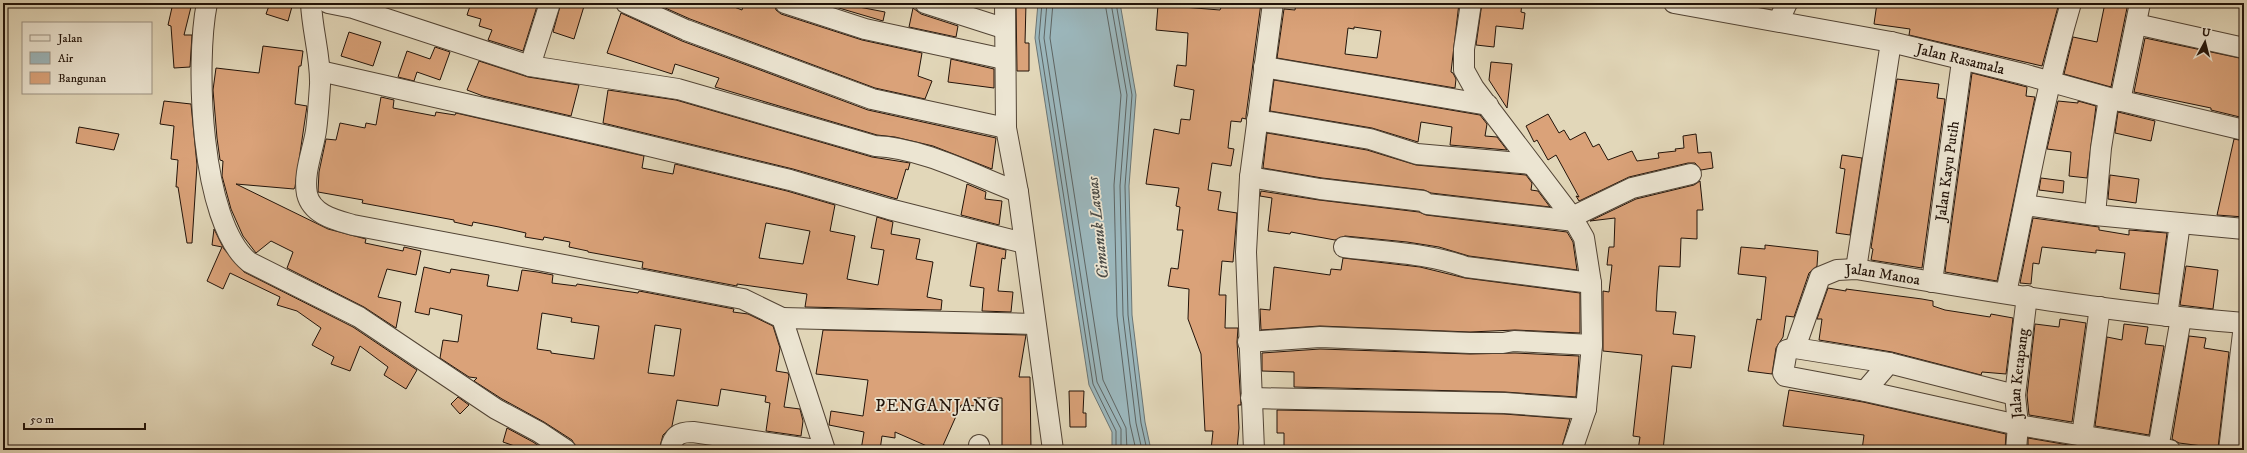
<svg xmlns="http://www.w3.org/2000/svg" width="2247" height="453" font-family="'IM FELL DW Pica',serif">
  <style>
    .water { fill: #9bb6bb; stroke: #6b7574 }
    .lines { fill: none; stroke-linecap: round; stroke-linejoin: round }
    .shore { stroke: #5e6462; stroke-width: 1 }
    .building { fill: #daa279; stroke: #221309; fill-rule: evenodd }
    .minor-casing { stroke: #524435; stroke-width: 22 }
    .minor { stroke: #ece5d2; stroke-width: 20 }
    .labels { text-anchor: middle; stroke-width: 3.5; stroke-linejoin: round; paint-order: stroke }
    .street-label { font-size: 15px; fill: #221309; stroke: #ece5d2 }
    .water-label { font-size: 16px; font-style: italic; fill: #4c4c47; stroke: #ece5d2 }
    .quarter-label { font-size: 17px; letter-spacing: 1px; fill: #221309; stroke: #ece5d2 }
  </style>
  <rect width="100%" height="100%" fill="#e2d7b9"/>
  <filter id="stains"><feTurbulence type="fractalNoise" baseFrequency=".005" numOctaves="4"/><feColorMatrix values="0 0 0 0 .2 0 0 0 0 .09 0 0 0 0 .02 0 0 0 .5 -.17"/></filter>
  <radialGradient id="worn" r=".72"><stop offset=".6" stop-color="#630" stop-opacity="0"/><stop offset="1" stop-color="#630" stop-opacity=".3"/></radialGradient>
  <path class="water" d="M1038,3H1120L1136,95L1129,186L1132,315L1145,422L1151,450H1112V432L1089,385L1035,38Z"/>
  <g class="lines">
    <path class="shore" d="M1042,3L1039,38L1093,384L1116,431V450
      M1047,3L1044,38L1097,382L1121,429V450
      M1053,3L1050,38L1103,380L1126,428L1127,450
      M1105,3L1121,95L1114,185L1117,316L1130,424L1136,450
      M1111,3L1127,95L1120,186L1123,315L1136,423L1142,450
      M1116,3L1132,95L1125,186L1128,315L1141,423L1147,450"/>
  </g>
  <path class="building" d="M173,3H192L184,35H192L190,67L174,68L171,26L168,25Z
    M270,3H293L288,21L266,14Z
    M471,3H538L523,51L488,40L492,30L479,26L481,19L467,15Z
    M561,3H585L574,39L553,32Z
    M654,3H724L742,10L744,3H774L776,10L781,14L862,40L922,53L918,76L932,81L925,99L875,88L690,19Z
    M822,3H861L859,7L885,12L883,21Z
    M1016,3H1026L1025,43H1029V71H1017Z
    M1223,3H1261L1246,116V119L1242,118L1241,122L1231,121L1228,148L1234,149L1231,166L1212,163L1208,190L1221,192L1218,210L1237,213L1233,262L1222,261L1219,295H1226L1225,328H1238L1237,342L1241,405H1238L1239,428L1237,450H1211L1213,431H1205L1201,354L1188,319L1189,289L1168,286L1171,268L1178,269L1183,230H1177L1180,207L1176,206L1179,188L1146,184L1154,129L1179,134L1181,119L1190,120L1194,90L1174,86L1177,65L1186,66L1188,33L1156,30L1158,5L1220,10Z
    M1296,3H1459L1451,72L1453,73L1456,79L1455,88L1277,58L1284,9L1295,10ZM1354,27L1381,31L1377,58L1345,54L1348,28L1354,29Z
    M1482,3H1522L1521,12L1525,13L1523,29L1496,26L1494,47L1476,45Z
    M1877,3H2059L2042,66L1909,35L1910,29L1874,24Z
    M2105,3H2128L2111,87L2064,74L2073,37L2097,42Z
    M913,8L921,14L958,26L956,37L909,27Z
    M621,13L682,41L868,110L996,138L992,169L933,146L895,137L877,135L715,87L719,78L675,64L672,74L607,53Z
    M349,32L381,42L373,66L341,56Z
    M2145,38L2244,59V118L2211,110V108L2134,92Z
    M263,46L303,51L301,66H299L295,104L307,106L295,187L294,189L236,184L328,229L366,239L365,243L403,251L404,247L421,251L416,275L387,269L378,297L401,302L396,328L364,307L287,268L293,252L271,241L256,253L243,236L231,209L222,176L223,161L220,160L217,138L213,90L216,68L259,73Z
    M435,47L450,52L440,80L417,72L414,81L398,77L407,51L430,59Z
    M951,59L994,69V88L948,82Z
    M479,61L528,77L579,85L571,116L483,96L467,90Z
    M1491,62L1512,64L1507,108L1489,80Z
    M1972,73L2027,87L2026,96L2035,97L1997,281L1945,272Z
    M1897,79L1939,84L1937,98L1945,99L1922,268L1871,260L1873,249L1871,248Z
    M1274,80L1480,115L1487,124L1485,136L1497,137L1507,150L1450,145L1452,127L1421,122L1418,142L1372,128L1270,111Z
    M608,90L676,100L872,157L910,163L908,170L906,169L897,199L793,169L603,123Z
    M381,97L394,100L393,108L435,116L436,112L455,115L456,113L644,156L642,168L673,174L675,164L787,191L835,205L830,231L855,236L847,279L878,285L884,250L871,248L877,217L893,222L891,234L920,239L916,259L933,262L927,297L942,300L941,310L805,307L807,294L737,284V286L642,268L643,262L588,252V251L569,247L570,242L544,237L543,240L525,237L526,233L499,227L473,222L472,226L454,222V220L362,203L363,200L318,192L319,172L326,139L336,140L340,123L365,128L366,123L376,125ZM766,223L810,231L803,264L759,258Z
    M164,101L191,104L197,165L192,243H187L178,187H176L178,160L171,159L174,126L160,124Z
    M2058,101L2078,103V101L2096,106L2087,178L2069,176L2071,152L2047,149Z
    M2118,112L2155,121L2151,141L2115,133Z
    M1548,114L1559,133L1564,130L1570,140L1585,132L1593,147L1599,144L1608,160L1632,151L1637,161L1659,158L1658,153L1676,151L1675,149L1684,148L1683,136L1696,134L1698,153L1711,152L1713,168L1701,170L1695,163H1688L1629,177L1579,201L1576,196L1579,197L1556,155L1548,160L1537,140L1534,142L1526,126Z
    M79,127L119,134L114,150L76,143Z
    M1267,133L1367,150L1416,165L1526,175L1532,183L1531,190L1538,191L1550,207L1431,193L1424,190L1322,178L1263,168Z
    M2234,139L2244,141V217L2217,215Z
    M1842,155L1862,158L1850,235L1836,233L1845,169L1840,168Z
    M2110,175L2139,179L2136,203L2108,199Z
    M2041,178L2064,181L2063,193L2039,190Z
    M1700,181L1703,210H1697V239L1681,238L1680,267L1659,266L1657,292L1656,311L1676,312L1673,334L1695,336L1691,368L1672,366L1663,450H1638L1640,437L1633,436L1642,355L1603,351V291L1609,292L1612,265H1607L1609,247H1614L1615,218L1590,221L1636,199L1694,185Z
    M967,184L986,192L985,199L1002,201L999,225L961,215Z
    M1261,191L1319,200L1419,212L1426,215L1567,232L1573,242L1577,270L1469,256L1439,247L1407,242L1345,236L1335,240L1291,232L1290,234L1268,231L1272,198L1260,196Z
    M2033,218L2099,227V230L2129,235V230L2167,233L2159,294L2120,289L2125,253L2096,250V253L2042,247L2039,264L2033,263L2031,284L2020,283Z
    M214,229L224,249L244,272L353,327L417,370L406,389L384,375L388,367L360,346L350,371L331,364L334,357L312,345L321,328L297,311L277,305L280,297L230,273L223,289L207,281L222,247L212,245Z
    M977,243L1006,250L1005,259L1002,258L998,291L1013,292L1011,312L982,311L984,288L970,286Z
    M1765,245L1818,251L1817,266L1809,273L1794,317L1786,316L1783,337L1776,348L1772,374L1748,371L1757,319L1761,320L1766,277L1738,274L1741,247L1765,249Z
    M1343,258L1420,267L1465,278L1580,293V333L1515,330L1470,332L1320,326L1261,330L1260,309L1270,310L1274,267L1330,275L1331,269L1341,270Z
    M2186,266L2218,270L2213,309L2180,305Z
    M424,267L450,273L451,269L489,275L487,286L518,291L522,270L537,272L553,275L552,283L576,286L577,284L638,293L639,291L734,309L733,312L748,314L773,326L780,348L776,371L788,373L789,376L784,407L800,409L803,421L801,436L766,431L770,403L765,402L766,396L721,389L718,406L677,400L672,426L663,435L659,450H577L572,440L544,422L502,399L474,381L477,378L469,377L440,358L443,340L458,342L462,315L430,308L429,315L415,312ZM542,313L572,318L571,322L599,326L594,359L551,353V351L537,349ZM655,325L681,329L674,376L648,373Z
    M1828,288L1846,291V289L1922,299L1933,301V306L1945,310L1990,317L1991,314L2013,318L2006,374L1982,372L1981,375L1892,352L1819,340L1822,319H1817Z
    M2060,319L2086,323L2072,422L2029,415L2027,395L2035,324L2059,327Z
    M2124,324L2148,327L2145,344L2164,346L2149,435L2095,426L2107,337L2122,340Z
    M823,330L1026,335L1019,377H1030L1031,450H1002V398H977V406L961,405L941,450H936L895,432V438L882,436L880,450H861L864,432L829,425L831,411L863,416L868,380L816,374Z
    M2189,336L2206,338L2204,348L2229,352L2218,448L2179,443L2172,439Z
    M1320,349L1470,354L1515,353L1579,356L1576,397L1505,392L1294,387V372L1262,371V353Z
    M1789,390L1863,402L2006,434L2005,450H1946L1920,446L1919,450H1862L1864,435L1783,426Z
    M1069,391H1084L1083,413H1086V427H1070Z
    M458,397L469,405L460,414L451,404Z
    M1277,410L1504,414L1570,419L1561,450H1284V433H1277Z
    M507,428L533,442L545,450H526L503,442Z
    M2028,438L2080,447L2099,450H2028Z"/>
  <g class="lines">
    <defs>
      <g id="minor">
        <path d="M207,3C195,62 200,222 249,262L359,317L496,409L539,432L566,450"/>
        <path d="M311,3C312,30 321,58 320,85C319,100 318,116 316,131C313,150 303,174 307,194C312,215 336,220 353,225L743,299L782,318L825,450"/>
        <path d="M328,3L353,8L530,66L678,89L875,146C923,148 973,175 1018,192"/>
        <path d="M626,3L686,30L872,99L1006,128"/>
        <path d="M785,3L865,29L1004,59"/>
        <path d="M925,3L1003,28"/>
        <path d="M1005,3L1006,128L1018,192L1053,450"/>
        <path d="M1471,3L1464,49V70L1474,88L1572,217L1584,238L1591,283L1592,345L1586,409L1572,450"/>
        <path id="s1" d="M1674,3L1891,42L2023,74L2109,98L2244,130"/>
        <path d="M1779,20L1787,3"/>
        <path d="M2136,24L2244,48"/>
        <path d="M530,66L550,3"/>
        <path d="M1264,67L1488,105"/>
        <path d="M320,71L612,137L790,180L889,209L1024,243"/>
        <path d="M2109,98L2101,148L2095,215L2180,223L2167,316"/>
        <path d="M2120,101L2140,3"/>
        <path d="M1257,120L1370,139L1417,154L1531,164"/>
        <path d="M1250,177L1320,189L1423,201L1427,204L1575,221"/>
        <path d="M2025,205L2095,215"/>
        <path d="M1572,217L1632,188L1691,174"/>
        <path d="M2180,223L2244,229"/>
        <path d="M1344,247C1384,252 1429,253 1466,267L1591,283"/>
        <path d="M1856,269L1891,42"/>
        <path id="s2" d="M1932,282L1962,61"/>
        <path d="M2006,293C2027,196 2043,98 2071,3"/>
        <path d="M782,318L1035,324"/>
        <path d="M1248,342L1320,337L1470,343H1503L1514,341L1592,345"/>
        <path d="M1795,348L1787,350L1783,373L1785,376L1865,391L2018,425L2170,450"/>
        <path d="M1865,391L1889,363"/>
        <path id="s3" d="M2015,395L1889,363L1795,348L1820,277L1837,270L1856,269C1985,291 2114,313 2244,323"/>
        <path d="M1251,398L1505,403L1586,409"/>
        <path d="M2082,436L2100,307"/>
        <path d="M979,445L980,450"/>
        <path d="M2158,449L2181,318"/>
        <path d="M670,450C673,436 678,432 693,432L816,450"/>
        <path d="M1254,450L1246,252L1250,177L1273,3"/>
        <path id="s4" d="M2016,450L2018,425L2015,395L2027,296"/>
        <path d="M2229,450L2244,325"/>
      </g>
    </defs>
    <use href="#minor" class="minor-casing"/>
    <use href="#minor" class="minor"/>
  </g>
  <g class="labels">
    <g class="street-label">
      <text dy="5" stroke="none"><textPath href="#s1" startOffset="292">Jalan Rasamala</textPath></text>
      <text dy="5" stroke="none"><textPath href="#s2" startOffset="112">Jalan Kayu Putih</textPath></text>
      <text dy="5" stroke="none"><textPath href="#s3" startOffset="365">Jalan Manoa</textPath></text>
      <text dy="5" stroke="none"><textPath href="#s4" startOffset="77">Jalan Ketapang</textPath></text>
    </g>
    <g class="water-label">
      <text transform="translate(1097 228) rotate(-96)" y="6">Cimanuk Lawas</text>
    </g>
    <g class="quarter-label">
      <text x="938" y="411">PENGANJANG</text>
    </g>
  </g>
  <rect width="2247" height="453" fill="none" stroke="#e2d7b9" stroke-width="16"/>
  <rect x="4" y="4" width="2239" height="445" fill="none" stroke="#221309" stroke-width="2"/>
  <rect x="8" y="8" width="2231" height="437" fill="none" stroke="#221309"/>
  <rect x="22" y="22" width="130" height="72" fill="#ece5d2" stroke="#9b9182"/>
  <rect x="30" y="35" width="20" height="6" fill="#ece5d2" stroke="#9b9182"/>
  <text x="58" y="42" font-size="12" fill="#221309">Jalan</text>
  <rect x="30" y="52" width="20" height="12" fill="#9bb6bb" stroke="#9b9182"/>
  <text x="58" y="62" font-size="12" fill="#221309">Air</text>
  <rect x="30" y="72" width="20" height="12" fill="#daa279" stroke="#9b9182"/>
  <text x="58" y="82" font-size="12" fill="#221309">Bangunan</text>
  <g transform="translate(2205 42) rotate(7)" stroke="#ece5d2" stroke-width="3" paint-order="stroke">
  <path d="M0-3L7 15L0 10L-7 15Z" fill="#221309"/>
  <text y="-6" font-size="11" font-weight="bold" text-anchor="middle" fill="#221309">U</text>
  </g>
  <path d="M24 423v6h121v-6" fill="none" stroke="#221309" stroke-width="2"/>
  <text x="30" y="423" font-size="12" fill="#221309" stroke="#ece5d2" stroke-width="3" paint-order="stroke">50 m</text>
  <rect width="100%" height="100%" filter="url(#stains)"/>
  <rect width="100%" height="100%" fill="url(#worn)"/>
</svg>
